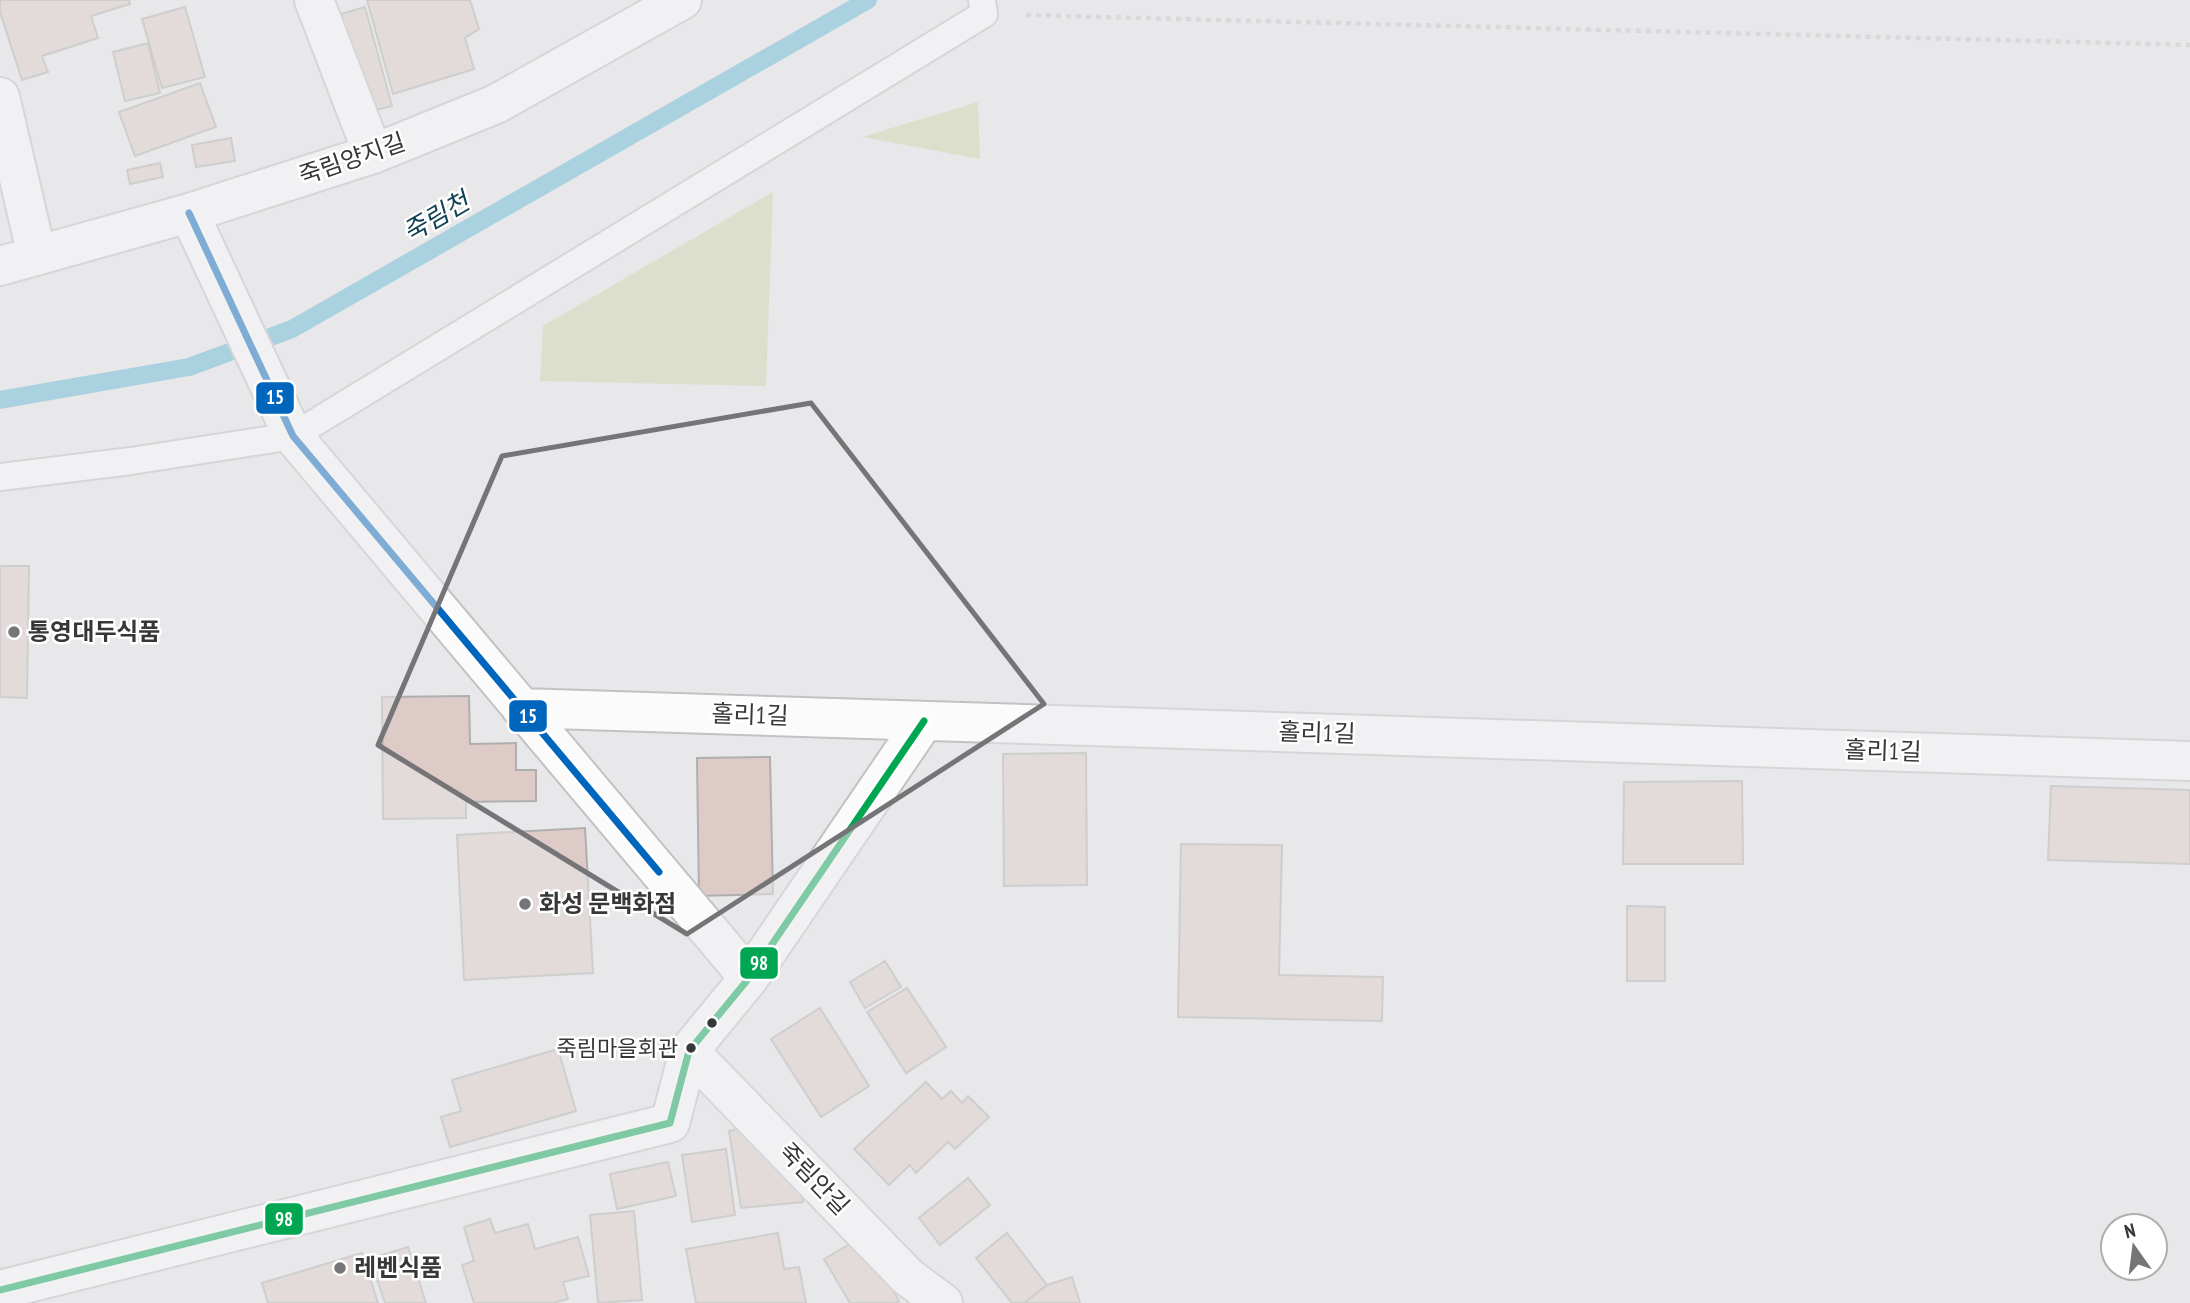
<svg xmlns="http://www.w3.org/2000/svg" width="2190" height="1303" font-family="'PT Sans Narrow','Noto Sans KR',sans-serif">
  <style>
    .green { fill: #d0d6ab }
    .lines { fill: none; stroke-linecap: round; stroke-linejoin: round }
    .stream { stroke: #61b5d3; stroke-width: 18 }
    .building { fill: #decbc7; stroke: #b0afb0; stroke-width: 2 }
    .lane-casing { stroke: #c2c2c4; stroke-width: 30 }
    .street-casing { stroke: #c2c2c4; stroke-width: 42 }
    .path { stroke: #c8c8c9; stroke-width: 4.5; stroke-dasharray: 5 5; stroke-linecap: butt }
    .lane { stroke: #fcfbfc; stroke-width: 26 }
    .street { stroke: #fcfbfc; stroke-width: 38 }
    .bus-1-casing { stroke: #fff; stroke-width: 12 }
    .bus-2-casing { stroke: #fff; stroke-width: 12 }
    .bus-1 { stroke: #0065bd; stroke-width: 7 }
    .bus-2 { stroke: #00a651; stroke-width: 7 }
    .marked { fill: none; stroke: #757476; stroke-width: 5; stroke-linejoin: round }
    .poi-dot { fill: #757476; stroke: #fff; stroke-width: 2.5 }
    .bus-dot { fill: #373638; stroke: #fff; stroke-width: 2.5 }
    .labels { text-anchor: middle; stroke-width: 5; stroke-linejoin: round; paint-order: stroke }
    .bus-label { font-size: 22px; fill: #373638; stroke: #fff; text-anchor: end }
    .street-label { font-size: 24px; fill: #373638; stroke: #fff }
    .poi-label { font-size: 24px; font-weight: bold; fill: #373638; stroke: #fff; text-anchor: start }
    .water-label { font-size: 26px; font-style: italic; fill: #104153; stroke: #fff }
    .line-badge { stroke: #fff; stroke-width: 2.5 }
    .badge-label { font-size: 19px; text-anchor: middle; font-weight: bold; fill: #fff }
  </style>
  <rect width="100%" height="100%" fill="#e8e7e9"/>
  <path class="green" d="M978,102L980,159L862,137Z
    M773,192L766,386L540,381L543,326Z"/>
  <g class="lines">
    <path class="stream" d="M0,400L189,367L292,329L868,0"/>
  </g>
  <path class="building" d="M0,0H129L130,4L91,16L98,38L42,56L48,72L22,80L0,12Z
    M367,0H470L479,29L465,38L474,69L393,94Z
    M185,7L205,77L162,88L142,19Z
    M365,7L392,106L364,113L338,15Z
    M148,43L160,93L125,101L113,52Z
    M200,83L216,127L135,156L119,112Z
    M231,138L235,161L196,167L192,145Z
    M160,163L163,177L130,184L127,170Z
    M0,566H29L27,698L0,697Z
    M469,696L470,744L516,743V770H536V801L466,802V818L383,819L382,697Z
    M1086,753L1087,885L1004,886L1003,754Z
    M770,757L773,894L699,896L697,758Z
    M1742,781L1743,864H1623L1624,782Z
    M2051,786L2190,790V864L2048,860Z
    M585,828L593,973L464,980L457,835Z
    M1181,844L1282,845L1279,975L1383,977L1382,1021L1178,1017Z
    M1627,906L1665,907V981H1627Z
    M885,961L901,987L865,1008L850,982Z
    M907,988L946,1047L906,1073L867,1012Z
    M820,1008L869,1086L821,1117L771,1039Z
    M558,1049L576,1111L450,1147L441,1117L461,1111L452,1080Z
    M926,1082L942,1099L951,1091L962,1103L968,1096L989,1117L955,1149L948,1142L916,1173L910,1165L889,1185L854,1149Z
    M756,1124L800,1171L803,1202L741,1208L729,1131Z
    M726,1149L735,1215L692,1222L682,1155Z
    M668,1162L676,1196L617,1209L610,1174Z
    M968,1178L990,1205L940,1245L919,1218Z
    M634,1211L642,1300L598,1303L590,1215Z
    M490,1219L495,1233L528,1224L535,1249L578,1237L589,1276L563,1282L568,1299L553,1303H474L462,1265L474,1261L464,1227Z
    M778,1233L784,1269L799,1267L806,1303H696L686,1249Z
    M1007,1233L1047,1285L1024,1303H1012L976,1258Z
    M862,1237L899,1301L895,1303H850L824,1259Z
    M408,1247L426,1303H385L370,1259Z
    M362,1253L378,1303H268L262,1283Z
    M1072,1277L1080,1303H1024L1047,1285Z"/>
  <g class="lines">
    <defs>
      <path id="lane" d="M0,477L131,461L293,436L984,14L982,0"/>
      <path id="street" d="M314,0L373,154
        M0,97L37,256
        M189,213L293,436L749,978
        M0,266L189,213L373,154L496,104L682,0
        M521,708L2190,761
        M689,1051L908,1277L943,1303
        M0,1290L670,1123L689,1051L749,978L924,721"/>
    </defs>
    <use href="#lane" class="lane-casing"/>
    <use href="#street" class="street-casing"/>
    <path class="path" d="M1026,15L2190,45"/>
    <use href="#lane" class="lane"/>
    <use href="#street" class="street"/>
    <defs>
      <path id="bus-1" d="M189,213L293,436L659,872"/>
      <path id="bus-2" d="M0,1290L670,1123L689,1051L749,978L924,721"/>
    </defs>
    <use href="#bus-1" class="bus-1-casing"/>
    <use href="#bus-2" class="bus-2-casing"/>
    <use href="#bus-1" class="bus-1"/>
    <use href="#bus-2" class="bus-2"/>
  </g>
  <path d="M0 0H2190V1303H0ZM811,403L1044,704L687,934L378,745L502,456Z" fill="#e8e7e9" fill-opacity=".55" fill-rule="evenodd"/>
  <path class="marked" d="M811,403L1044,704L687,934L378,745L502,456Z"/>
  <g class="poi-dot">
    <circle cx="14" cy="632" r="7"/>
    <circle cx="525" cy="904" r="7"/>
    <circle cx="340" cy="1268" r="7"/>
  </g>
  <g class="bus-dot">
    <circle cx="712" cy="1023" r="6"/>
    <circle cx="691" cy="1048" r="6"/>
  </g>
  <g class="labels">
    <g class="bus-label">
      <text x="678" y="1056">죽림마을회관</text>
    </g>
    <g class="street-label">
      <text transform="translate(352 159) rotate(-19)" y="8">죽림양지길</text>
      <text transform="translate(750 715) rotate(2)" y="8">홀리1길</text>
      <text transform="translate(1317 733) rotate(2)" y="8">홀리1길</text>
      <text transform="translate(1883 751) rotate(2)" y="8">홀리1길</text>
      <text transform="translate(814 1179) rotate(46)" y="8">죽림안길</text>
    </g>
    <g class="poi-label">
      <text x="28" y="640">통영대두식품</text>
      <text x="539" y="912">화성 문백화점</text>
      <text x="354" y="1276">레벤식품</text>
    </g>
    <g class="water-label">
      <text transform="translate(436 217) rotate(-30)" y="9">죽림천</text>
    </g>
  </g>
  <g class="line-badge">
    <rect x="255" y="381" width="40" height="34" rx="7" fill="#0065bd"/>
    <rect x="508" y="699" width="40" height="34" rx="7" fill="#0065bd"/>
    <rect x="739" y="946" width="40" height="34" rx="7" fill="#00a651"/>
    <rect x="264" y="1202" width="40" height="34" rx="7" fill="#00a651"/>
  </g>
  <g class="badge-label">
    <text x="275" y="404">15</text>
    <text x="528" y="723">15</text>
    <text x="759" y="970">98</text>
    <text x="284" y="1226">98</text>
  </g>
  <g transform="translate(2134 1247) rotate(346)"><circle r="33" fill="#ffffff" stroke="#afafaf" stroke-width="2"/>
  <path d="M0-5L12 26L0 18L-12 26Z" fill="#757476"/>
  <text y="-10" font-size="19" font-weight="bold" text-anchor="middle" fill="#373638">N</text>
  </g>
</svg>
